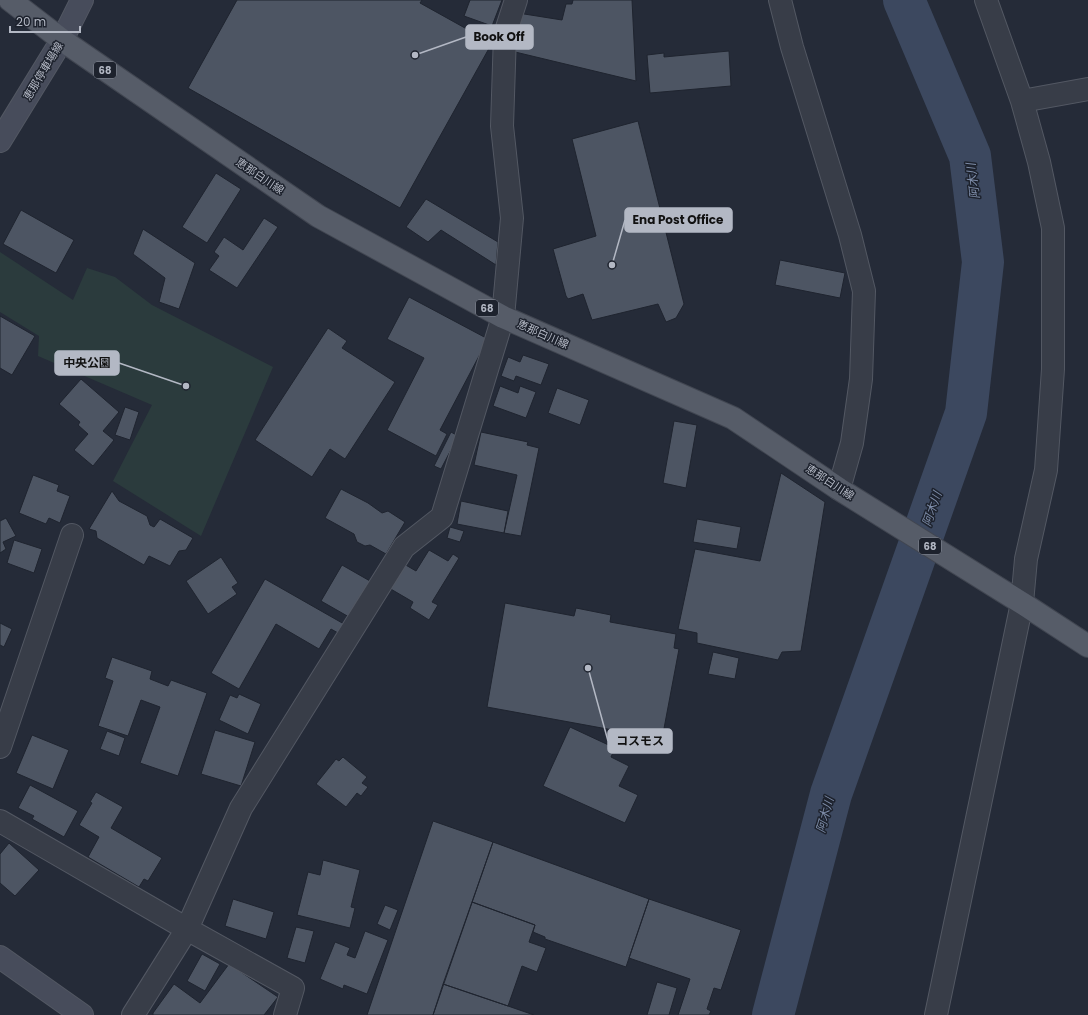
<svg xmlns="http://www.w3.org/2000/svg" width="1088" height="1015" font-family="Poppins,'Noto Sans JP',sans-serif">
  <style>
    .green { fill: #2b3b3d }
    .lines { fill: none; stroke-linecap: round; stroke-linejoin: round }
    .river { stroke: #3c485f; stroke-width: 42 }
    .building { fill: #4d5563; stroke: #1f242f }
    .street-casing { stroke: #535863; stroke-width: 24 }
    .secondary-casing { stroke: #535863; stroke-width: 24 }
    .primary-casing { stroke: #414651; stroke-width: 24 }
    .street { stroke: #383d48; stroke-width: 22 }
    .secondary { stroke: #474c5b; stroke-width: 22 }
    .primary { stroke: #565c68; stroke-width: 22 }
    .labels { text-anchor: middle; stroke-width: 3; stroke-linejoin: round; paint-order: stroke }
    .shield { fill: #1d222d; stroke: #868b97; stroke-width: 1 }
    .shield-label { font-size: 10px; font-weight: bold; fill: #b3b8c4 }
    .street-label { font-size: 11px; fill: #b3b8c4; stroke: #1d222d }
    .water-label { font-size: 12px; font-style: italic; fill: #7e8da9; stroke: #1d222d }
    .leader { fill: none; stroke: #b3b8c4; stroke-width: 1.5 }
    .callout-dot { fill: #b3b8c4; stroke: #1d222d; stroke-width: 1.5 }
    .callout { fill: #b3b8c4; stroke: #b3b8c4; stroke-width: 1.5 }
    .callout-label { font-size: 12px; text-anchor: middle; font-weight: bold; fill: #111 }
  </style>
  <rect width="100%" height="100%" fill="#252b38"/>
  <path class="green" d="M0,252L73,300L87,268L115,277L152,305L273,367L201,536L113,481L152,405L38,356L39,336L0,312Z"/>
  <g class="lines">
    <path class="river" d="M773,1015L831,794L966,413L983,262L970,156L904,0"/>
  </g>
  <path class="building" d="M237,0H422L420,3L492,43L400,208L188,88Z
    M470,0H502L492,26L464,16Z
    M573,0H632L636,81L511,51L518,13L562,20L566,4H572Z
    M729,51L731,86L650,93L647,55L664,53V57Z
    M638,121L684,304L676,318L666,322L658,304L592,320L583,294L568,299L566,296L553,249L596,236L572,139Z
    M216,173L241,189L207,243L182,227Z
    M426,199L498,242L496,265L441,230L428,242L406,227Z
    M21,210L74,240L56,273L3,244Z
    M264,218L278,227L237,288L209,270L219,256L214,252L224,237L243,250Z
    M143,229L195,263L179,309L159,302L165,278L133,254Z
    M780,260L845,273L840,298L775,285Z
    M409,297L488,339L440,430L447,434L436,456L387,430L424,358L387,339Z
    M0,316L35,336L12,375L0,368Z
    M328,328L347,341L342,348L395,382L345,459L330,449L312,477L255,440Z
    M523,355L549,364L541,385L516,376L514,381L501,376L508,357L520,362Z
    M81,379L119,412L103,431L114,440L93,466L74,450L88,434L78,425L80,422L59,404Z
    M500,386L518,393L520,386L536,392L526,418L493,406Z
    M557,388L589,400L580,425L548,413Z
    M125,407L139,412L130,440L115,435Z
    M674,421L697,425L686,488L663,483Z
    M451,432L458,436L441,469L434,466Z
    M481,432L528,442L527,445L539,448L521,536L504,533L517,475L474,465Z
    M781,473L825,502L801,651L782,652L778,660L697,643V633L678,629L695,549L760,561Z
    M33,475L59,485L57,491L70,496L60,523L49,518L46,524L19,513Z
    M341,489L368,503L382,513L388,511L405,522L386,554L370,545L365,546L357,542L354,534L325,518Z
    M112,491L119,501L147,516L150,525L154,527L160,519L193,538L186,550L179,551L170,566L149,556L144,565L97,538L96,531L89,529Z
    M461,501L508,511L504,533L457,524Z
    M6,518L16,536L3,542L6,549L0,553V521Z
    M697,519L741,527L737,549L693,542Z
    M450,527L464,531L460,542L447,538Z
    M14,540L42,549L34,573L7,563Z
    M429,550L448,561L453,554L459,558L432,602L438,605L429,620L410,608L413,602L389,588L404,564L416,571Z
    M221,557L238,583L232,587L237,594L208,614L186,581Z
    M342,565L370,581L349,617L321,601Z
    M265,579L344,624L338,633L331,629L319,649L276,624L239,689L211,673Z
    M505,603L574,616L576,608L611,615L610,622L676,634L674,648L679,649L662,739L487,707Z
    M0,623L12,629L4,647L0,645Z
    M713,652L739,658L735,679L708,674Z
    M112,657L152,671L150,679L168,686L171,680L207,693L178,776L140,763L160,707L141,700L128,736L98,726L113,681L105,678Z
    M239,694L261,704L248,734L219,720L230,695L237,698Z
    M570,727L615,748L611,757L629,766L619,786L638,795L625,823L543,786Z
    M215,730L255,742L241,786L201,774Z
    M107,731L125,738L119,756L100,749Z
    M32,735L69,750L53,789L16,773Z
    M343,757L367,777L362,783L368,787L361,796L357,793L346,807L316,784L336,759L339,761Z
    M30,785L78,811L64,837L32,819L34,816L18,808Z
    M96,792L123,807L111,828L162,858L148,881L144,879L139,887L88,857L99,837L79,825L92,803L90,802Z
    M433,821L493,842L433,1015H367Z
    M493,842L649,899L626,967L545,939V937L533,932L535,925L472,902Z
    M9,843L39,870L15,896L0,883V854Z
    M323,860L360,870L351,907L355,908L350,928L297,915L308,872L320,875Z
    M233,899L274,912L266,939L225,926Z
    M649,899L741,930L721,990L714,988L707,1009L711,1011L709,1015H678L690,979L629,958Z
    M472,902L535,925L529,942L546,948L537,972L522,966L508,1006L443,984Z
    M385,905L398,910L390,930L377,924Z
    M296,927L314,931L305,963L287,958Z
    M365,931L388,940L367,994L344,985L343,989L320,979L335,942L350,948L347,955L355,958Z
    M202,954L220,964L205,991L187,981Z
    M229,964L278,997L264,1015H153V1013L174,984L200,1003Z
    M657,982L677,988L669,1015H647Z
    M443,984L508,1006L534,1015H433Z"/>
  <g class="lines">
    <defs>
      <path id="street" d="M780,0L792,47L850,235L864,291L861,379L852,443L839,489
        M1022,101L1088,89
        M0,747L72,535
        M0,821L187,929L293,988L285,1015
        M133,1015L187,929L241,808L404,547L442,517L503,317L512,218L502,126L505,34L516,0
        M936,1015L1022,603L1026,559L1046,470L1053,369V228L1039,162L1022,101L986,0"/>
      <path id="secondary" d="M0,141L62,40L82,0
        M0,957L82,1015"/>
      <path id="primary" d="M10,0L62,40L318,216L503,317L733,418L839,489L1025,605L1088,646"/>
    </defs>
    <use href="#street" class="street-casing"/>
    <use href="#secondary" class="secondary-casing"/>
    <use href="#primary" class="primary-casing"/>
    <use href="#street" class="street"/>
    <use href="#secondary" class="secondary"/>
    <use href="#primary" class="primary"/>
  </g>
  <g class="labels">
    <g class="shield">
      <rect x="94" y="62" width="22" height="16" rx="3"/>
      <rect x="476" y="300" width="22" height="16" rx="3"/>
      <rect x="919" y="538" width="22" height="16" rx="3"/>
    </g>
    <g class="shield-label">
      <text x="105" y="74">68</text>
      <text x="487" y="312">68</text>
      <text x="930" y="550">68</text>
    </g>
    <g class="street-label">
      <text transform="translate(43 71) rotate(-59)" y="4">恵那停車場線</text>
      <text transform="translate(260 176) rotate(34)" y="4">恵那白川線</text>
      <text transform="translate(543 334) rotate(24)" y="4">恵那白川線</text>
      <text transform="translate(830 482) rotate(33)" y="4">恵那白川線</text>
    </g>
    <g class="water-label">
      <text transform="translate(973 181) rotate(-97)" y="4">阿木川</text>
      <text transform="translate(932 509) rotate(-71)" y="4">阿木川</text>
      <text transform="translate(825 815) rotate(-75)" y="4">阿木川</text>
    </g>
  </g>
  <path class="leader" d="M415 55L466 37M612 265L625 220M186 386L119 363M588 668L608 741"/>
  <g class="callout-dot">
    <circle cx="415" cy="55" r="4"/>
    <circle cx="612" cy="265" r="4"/>
    <circle cx="186" cy="386" r="4"/>
    <circle cx="588" cy="668" r="4"/>
  </g>
  <g class="callout">
    <rect x="466" y="25" width="67" height="24" rx="4"/>
    <rect x="625" y="208" width="107" height="24" rx="4"/>
    <rect x="55" y="351" width="64" height="24" rx="4"/>
    <rect x="608" y="729" width="64" height="24" rx="4"/>
  </g>
  <g class="callout-label">
    <text x="499" y="41">Book Off</text>
    <text x="678" y="224">Ena Post Office</text>
    <text x="87" y="367">中央公園</text>
    <text x="640" y="745">コスモス</text>
  </g>
  <path d="M10 26v6h70v-6" fill="none" stroke="#b3b8c4" stroke-width="2"/>
  <text x="16" y="26" font-size="12" fill="#b3b8c4" stroke="#1d222d" stroke-width="3" paint-order="stroke">20 m</text>
</svg>
